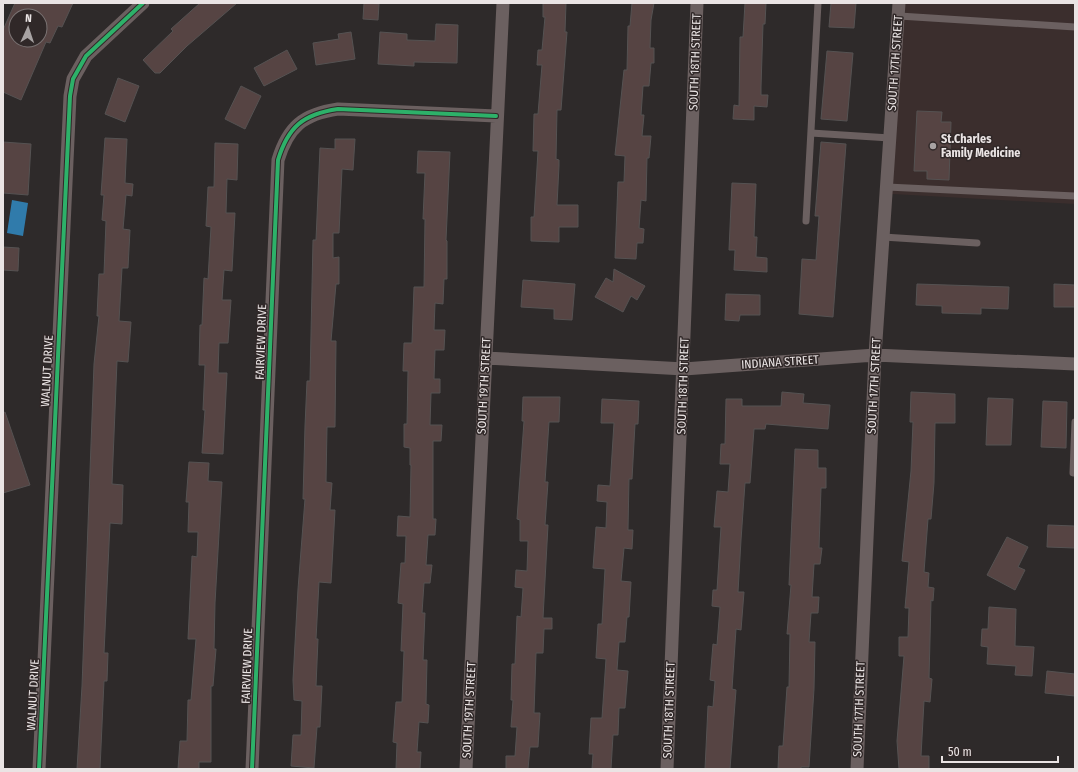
<svg xmlns="http://www.w3.org/2000/svg" width="1078" height="772" font-family="'Fira Sans Condensed',sans-serif">
  <style>
    .built { fill: #3b2e2d }
    .water { fill: #307bab }
    .building { fill: #564443; stroke: #555252; fill-rule: evenodd }
    .lines { fill: none; stroke-linecap: round; stroke-linejoin: round }
    .lane { stroke: #6b6060; stroke-width: 7 }
    .street { stroke: #6b6060; stroke-width: 13 }
    .cycleway-casing { stroke: #302828; stroke-width: 6 }
    .cycleway { stroke: #2db169; stroke-width: 4 }
    .poi-dot { fill: #a8a3a3; stroke: #302828; stroke-width: 1.5 }
    .labels { text-anchor: middle; stroke-width: 3; stroke-linejoin: round; paint-order: stroke }
    .street-label { font-size: 12px; fill: #eae4e4; stroke: #302828 }
    .poi-label { font-size: 12px; font-weight: bold; fill: #eae4e4; stroke: #302828; text-anchor: start }
  </style>
  <rect width="100%" height="100%" fill="#2e2a2a"/>
  <path class="built" d="M904,3H1075V204L892,194Z"/>
  <path class="water" d="M12,200L28,203L23,236L7,233Z"/>
  <path class="building" d="M15,3H73L62,27L58,26L50,43L46,42L21,100L3,92V30ZM16,16H40V39L42,40H16Z
    M200,3H237L187,46L160,73H155L143,60L173,31L171,29Z
    M364,3L379,4L378,20L363,19Z
    M543,3H566L565,32H567L561,110H557L556,159L559,160V166L557,205H578V227H559V242L531,241V217H534L538,151H533L534,114H538L542,65H537L538,50H542L545,17H543Z
    M632,3H654L651,20L650,48H654V63H651L649,86H643L641,115H644L642,136H651L649,158H647L646,201L641,200L639,228L644,229L643,243H637L636,259L615,258L618,182H624L625,156L615,155L624,70H627L628,26H630Z
    M745,3H766L765,24H763L761,87V95H768L767,107L754,106V120L733,119L734,105L739,106L740,37H743Z
    M831,3H856L854,28L829,27Z
    M436,24L458,25L457,63L414,62V66L378,64L380,32L407,34V40L435,41Z
    M351,32L355,59L316,65L313,43L339,39L338,34Z
    M287,50L297,69L264,86L254,68Z
    M827,51L853,53L847,121L821,119Z
    M118,78L139,86L125,122L105,114Z
    M241,86L261,96L245,129L225,119Z
    M917,111L942,112L941,122H951L949,180L927,179V171H914Z
    M105,138L127,139L125,183L133,184L132,196L126,195L123,229L130,230L128,268H122L119,321L131,322L128,362L117,361L112,484L123,485L122,524L110,523L104,653H108L107,681H104L100,769H77L82,686L94,364L99,316H97L99,274H104L106,221L102,220L104,195H101Z
    M335,139H355L353,170L342,169L339,233H333V258L339,257V284H336L331,341H336L335,427H327L326,482L332,483L330,510H335L331,583L319,582L316,639H318L316,686H322L320,727H317L314,768L291,766L293,735H301L302,701L294,700L293,680L298,589L305,499H303L305,426L307,381H310L313,240H316L320,148L335,149Z
    M3,142L31,144L28,195L3,193Z
    M821,142L846,144L833,317L799,314L802,259L816,260L819,216H815Z
    M215,143L238,144L237,180L227,179L226,213H235L232,271L224,270L222,300H231L228,343H219L218,373H227L223,454L202,453L205,410H203L205,365H199L200,325H202L204,278L208,279L211,227L206,226L208,187H214Z
    M418,151L450,152L446,240L447,241V279H444L443,304L435,303L434,330H445L444,350H435L434,379H440V393H431L430,425H442L441,441H433V519H436L435,535H428L426,565H432L430,583H424L422,613H425L423,660H427L426,704L429,705L428,723L419,722L417,752H421L420,769H396L397,743L393,742L396,702H402L404,651H401L403,604L398,603L401,563H405L406,536H397L398,516L410,517L411,465H410V448L404,447V424H407L408,371H403L404,343H412L414,287H424L425,219H423L425,173H417Z
    M732,183L756,184L754,237H757L756,257L767,258V272L734,270L735,250H729Z
    M3,247L19,248L18,271L3,270Z
    M614,269L645,286L637,300L631,296L623,312L595,297L606,278L613,282Z
    M523,280L575,284L572,320L554,319V309L521,307Z
    M917,284L1009,287L1008,309L981,308V314L942,313V306L916,305Z
    M1054,284L1075,285V307H1054Z
    M726,294L760,295V315H740L739,321L725,320Z
    M782,392L804,394L803,403L830,405L828,429L766,424L765,429H754L750,483H745L741,540L738,592H744L741,630L736,629L732,689L736,690L730,769H705L708,706L713,707L715,681L710,680L713,644L717,645L720,607L712,606L713,590H717L721,527H714L717,491L728,492L730,464H720L721,444H725L726,399H742V406H781Z
    M911,392L955,394V423H935L934,483L931,519H928L924,572L929,573L928,587L934,588L933,601L931,600L929,678L932,679L930,702L924,701L921,756H929V769H899L897,741L904,656H899V637H908L909,608H905L909,562L902,561L911,471L913,422H910Z
    M523,397H560L559,422H549L545,482H548L545,525H548L543,618H552V629H544L543,653H536L534,713H540L538,747H530L528,769H506V756H515L517,727H511L513,700H511L512,664H515L517,616L521,617L523,588L515,587L516,570L527,571L528,541H520V520L517,519L524,421H522Z
    M988,398L1013,399L1011,445H986Z
    M602,399L639,401L638,424H635L632,479H629L628,530H633L632,549L624,548L621,581L631,582L629,617H627L625,642H619L617,670L628,671L625,708H619L618,735H613L611,769H592L593,754H589L591,718H602L606,659L596,658L598,624H602L605,569L593,568L596,527L606,528L607,502L597,501L598,485L610,486L614,423H601Z
    M1043,401L1067,402L1066,448L1041,447Z
    M5,412L30,485L3,493V413Z
    M795,449L818,450V468H826V488H821L819,548H822L820,564H814L812,597H819L818,613H811L809,642H815L814,689L809,767H801V769H778L779,746H783L787,687H789L790,634H787L791,585H789Z
    M189,462L209,463L208,481L222,482L215,603L214,649H216L213,686H211V762H199V769H178L180,741H187L188,700H191L196,639H188L192,556L197,557L198,532H188L189,502H186Z
    M1048,525L1075,526V548L1047,547Z
    M1007,537L1028,547L1018,567L1025,570L1015,590L987,575Z
    M989,607L1016,609L1015,646L1034,647L1032,676L1015,675L1016,666L987,664L988,647L981,646L982,629H988Z
    M1047,671L1075,674V696L1045,693Z"/>
  <g class="lines">
    <path class="lane" d="M899,16L1075,27
      M811,133L890,138
      M887,187L1075,196
      M806,221L818,3
      M883,237L977,243
      M1073,473L1075,422"/>
    <path class="street" d="M486,358L684,369L875,355L1075,364
      M39,769L70,96L73,79L86,56L143,3
      M252,769L278,160C288,127 303,114 338,109L496,116
      M466,769L503,3
      M667,769L697,3
      M857,769L875,355L899,3"/>
    <defs>
      <path id="cycleway" d="M39,769L70,96L73,79L86,56L143,3
        M252,769L278,160C288,127 303,114 338,109L496,116"/>
    </defs>
    <use href="#cycleway" class="cycleway-casing"/>
    <use href="#cycleway" class="cycleway"/>
  </g>
  <circle class="poi-dot" cx="933" cy="146" r="4"/>
  <g class="labels">
    <g class="street-label">
      <text transform="translate(695 62) rotate(-88)" y="4">SOUTH 18TH STREET</text>
      <text transform="translate(895 63) rotate(-86)" y="4">SOUTH 17TH STREET</text>
      <text transform="translate(261 342) rotate(-88)" y="4">FAIRVIEW DRIVE</text>
      <text transform="translate(780 362) rotate(-4)" y="4">INDIANA STREET</text>
      <text transform="translate(47 371) rotate(-87)" y="4">WALNUT DRIVE</text>
      <text transform="translate(484 386) rotate(-87)" y="4">SOUTH 19TH STREET</text>
      <text transform="translate(683 386) rotate(-88)" y="4">SOUTH 18TH STREET</text>
      <text transform="translate(874 386) rotate(-87)" y="4">SOUTH 17TH STREET</text>
      <text transform="translate(247 666) rotate(-88)" y="4">FAIRVIEW DRIVE</text>
      <text transform="translate(33 695) rotate(-87)" y="4">WALNUT DRIVE</text>
      <text transform="translate(859 709) rotate(-88)" y="4">SOUTH 17TH STREET</text>
      <text transform="translate(469 710) rotate(-87)" y="4">SOUTH 19TH STREET</text>
      <text transform="translate(669 710) rotate(-88)" y="4">SOUTH 18TH STREET</text>
    </g>
    <g class="poi-label">
      <text x="941" y="143">St.Charles<tspan x="941" dy="14">Family Medicine</tspan></text>
    </g>
  </g>
  <rect width="1078" height="772" fill="none" stroke="#eae4e4" stroke-width="8"/>
  <g transform="translate(28 28) rotate(3)"><circle r="19" fill="#302828" stroke="#7a7373"/>
  <path d="M0-3L7 15L0 10L-7 15Z" fill="#a8a3a3"/>
  <text y="-6" font-size="11" font-weight="bold" text-anchor="middle" fill="#eae4e4">N</text>
  </g>
  <path d="M942 756v6h116v-6" fill="none" stroke="#eae4e4" stroke-width="2"/>
  <text x="948" y="756" font-size="12" fill="#eae4e4" stroke="#302828" stroke-width="3" paint-order="stroke">50 m</text>
</svg>
